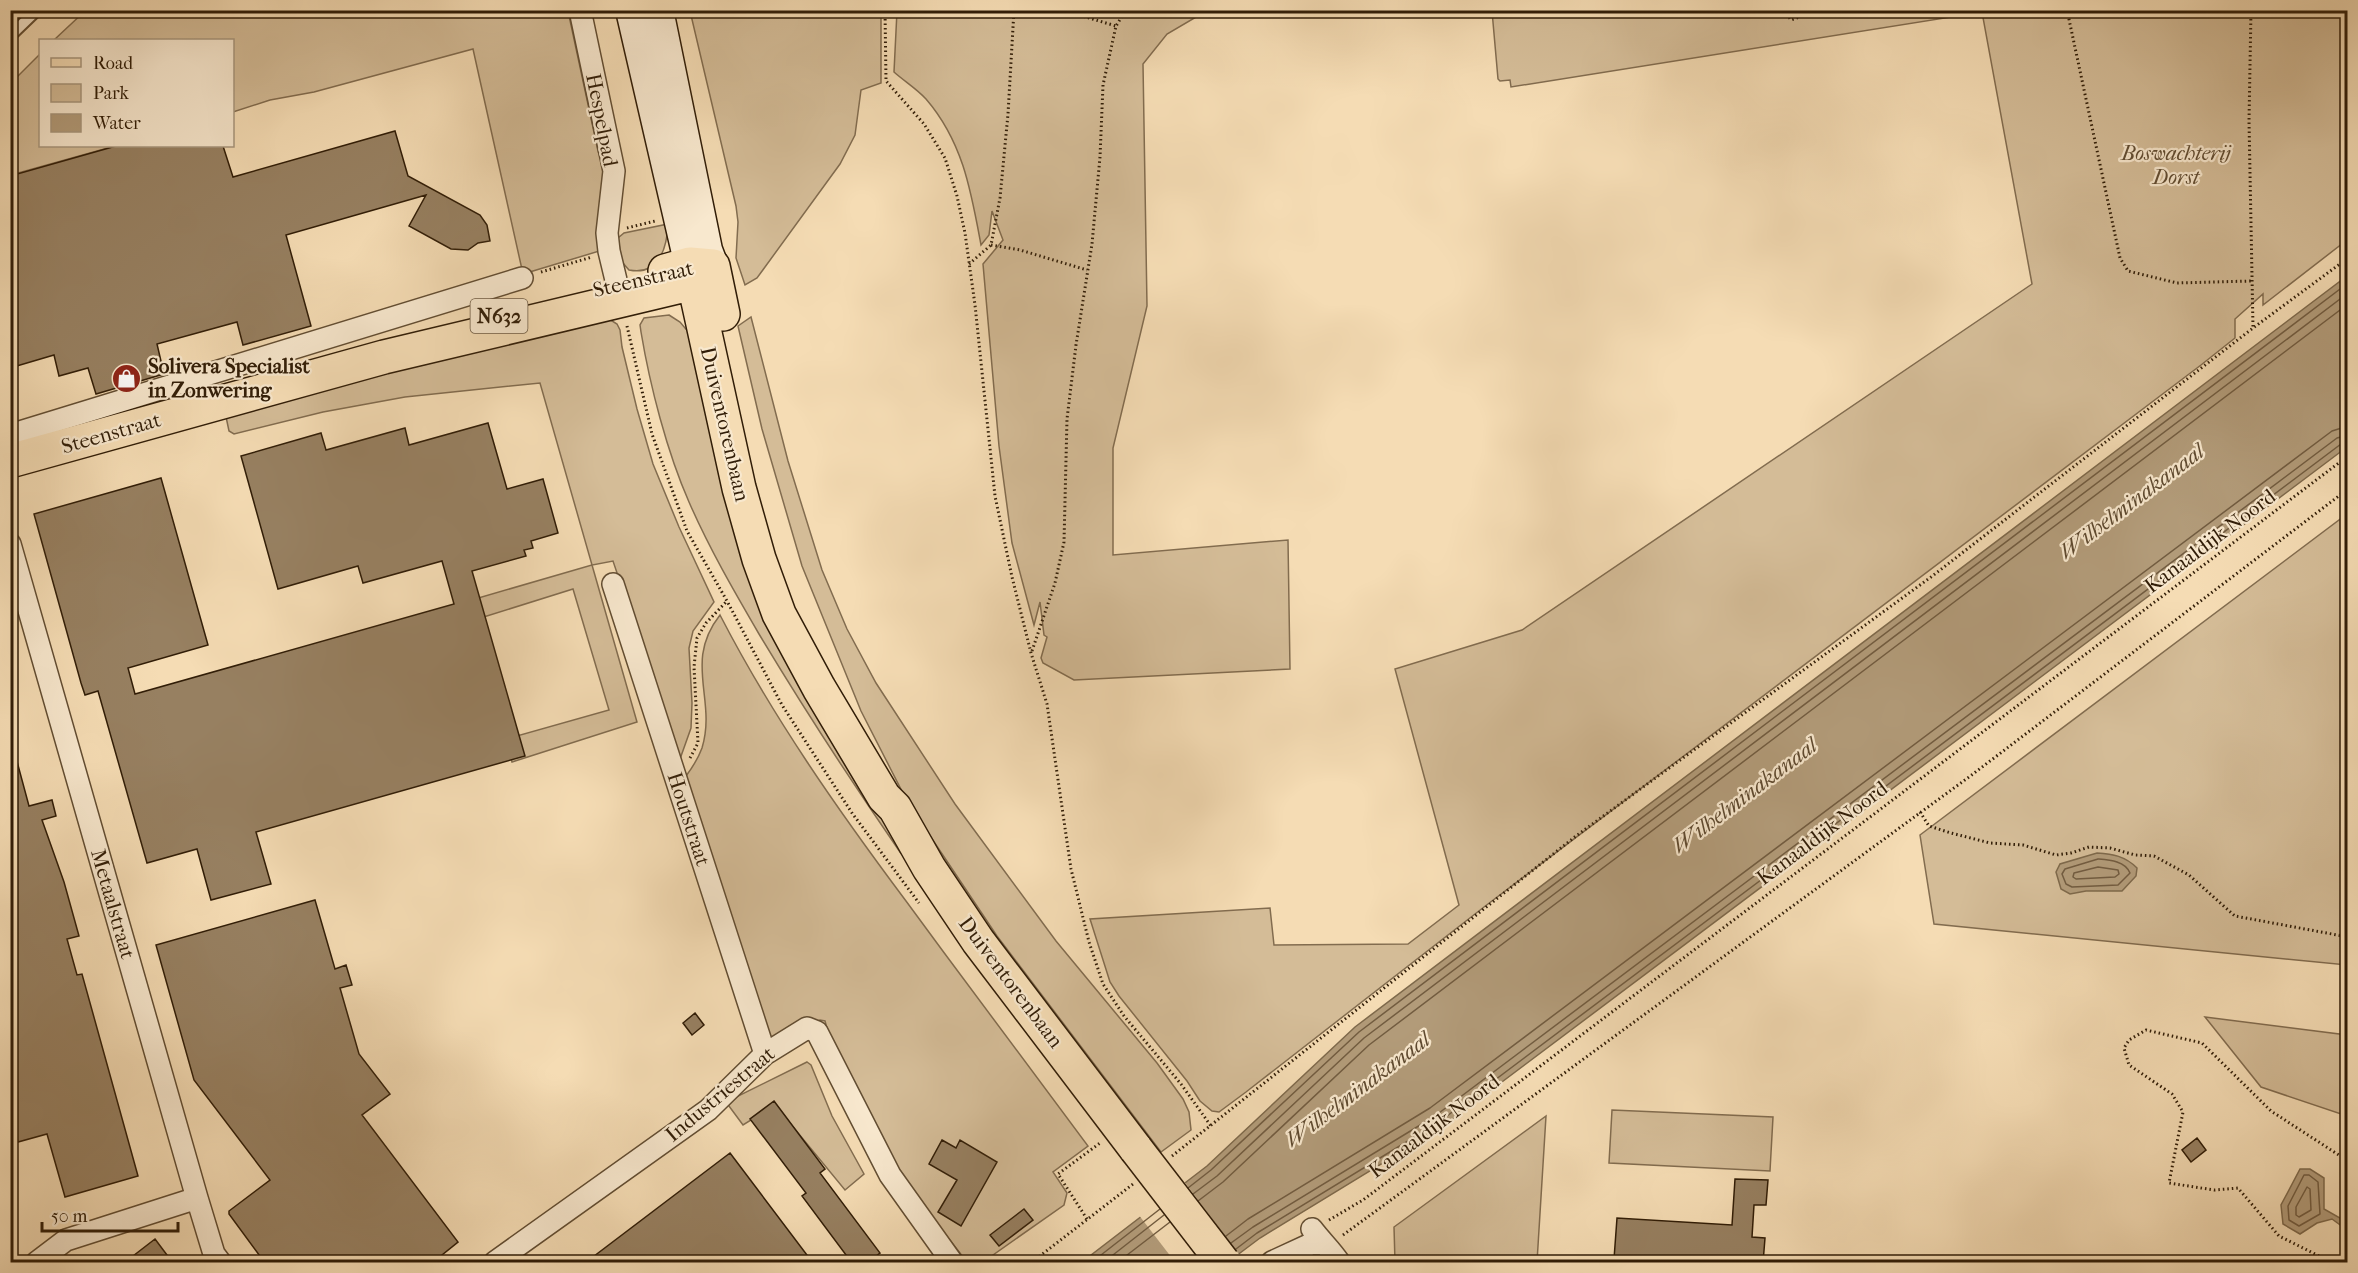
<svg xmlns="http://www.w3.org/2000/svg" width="2358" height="1273" font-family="'IM FELL French Canon',serif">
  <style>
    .green { fill: #d4bc97; stroke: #826c4f; stroke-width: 1.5 }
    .water { fill: #b29b79; stroke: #7e694b; stroke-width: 1.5 }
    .pier { fill: #f5dcb4 }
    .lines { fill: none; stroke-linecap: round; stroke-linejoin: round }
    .shore { stroke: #725c40; stroke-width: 1.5 }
    .building { fill: #978061; stroke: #311d07; stroke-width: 1.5 }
    .lane-casing { stroke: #624d32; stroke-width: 14 }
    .street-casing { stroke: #624d32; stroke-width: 24 }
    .secondary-casing { stroke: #311d07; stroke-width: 33 }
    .primary-casing { stroke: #311d07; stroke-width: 36 }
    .path { stroke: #311d07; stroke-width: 3; stroke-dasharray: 1.5 3; stroke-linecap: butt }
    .lane { stroke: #f8e8ce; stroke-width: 10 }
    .street { stroke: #f8e8ce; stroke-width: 21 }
    .secondary { stroke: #f8e8ce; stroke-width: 30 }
    .primary { stroke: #f5dcb4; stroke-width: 33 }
    .primary-bridge-casing { stroke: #311d07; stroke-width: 36; stroke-linecap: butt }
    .primary-bridge { stroke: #f5dcb4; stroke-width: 33 }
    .labels { text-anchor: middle; stroke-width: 4.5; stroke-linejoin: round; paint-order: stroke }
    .shield { fill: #f8e8ce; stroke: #6d5a43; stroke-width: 1.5 }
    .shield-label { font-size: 20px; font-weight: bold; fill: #311d07 }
    .street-label { font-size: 21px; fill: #311d07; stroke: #f8e8ce }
    .park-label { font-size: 21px; font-style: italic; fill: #624d32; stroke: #f8e8ce }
    .poi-label { font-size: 21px; font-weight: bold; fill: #311d07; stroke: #f8e8ce; text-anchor: start }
    .water-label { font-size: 22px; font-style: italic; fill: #5e492f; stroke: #f8e8ce }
  </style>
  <rect width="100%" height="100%" fill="#f5dcb4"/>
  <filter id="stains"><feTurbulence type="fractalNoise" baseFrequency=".00333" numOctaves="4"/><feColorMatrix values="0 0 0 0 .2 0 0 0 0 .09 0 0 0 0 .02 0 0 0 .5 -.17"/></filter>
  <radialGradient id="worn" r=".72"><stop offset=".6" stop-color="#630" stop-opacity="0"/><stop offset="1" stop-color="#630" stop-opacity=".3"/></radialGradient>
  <path class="green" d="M85,11H568L598,151L609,183L606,249L523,274L473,49L314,92L270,100L233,112L232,40H54Z
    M690,11H881V83L861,90L855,135L840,164L757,278L745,285L736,258L738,222L736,206Z
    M897,11H1232L1196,17L1167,34L1143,64L1147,306L1113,448V555L1288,540L1290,669L1074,680L1043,663L1041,658L1047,637L1044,635L1040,602L1034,625L1012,543L999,446L983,264L1003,240L992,211L989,235L981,245C971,191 963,142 926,99C917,89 904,81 894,72Z
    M1492,11H2347V240L2263,305V294L2235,319V338L2201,365L1484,907L1246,1092L1219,1112L1212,1111L1200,1101L1187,1081L1119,996L1110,982L1090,919L1270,908L1274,945L1408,944L1459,905L1395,669L1522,630L2032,284L1982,12L1511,87L1510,80L1500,81L1498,79Z
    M40,54V146H115L11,175V83Z
    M668,224C667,248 659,276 629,270L622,262L618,238L624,233Z
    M669,315L680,322L691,335L712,426L900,846V852C851,781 804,709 759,634C734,591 709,548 689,502C667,452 650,386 641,332L640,325L644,318Z
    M751,317L788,461L822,570L847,629L876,683L955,804L1056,941L1157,1063L1183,1099L1189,1112L1191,1130L1161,1152L997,936L908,803L861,711L802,566L762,429L738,326Z
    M609,319L617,324L620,330L622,347L637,409L653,464L679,527L714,602L693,631L689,648L692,703L691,728L680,759L613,561L592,565L637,722L512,762L506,739L609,710L573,589L474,620L468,601L592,565L540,383L405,397L323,412L234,434L229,431L225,412Z
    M2347,514V965L1934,924L1920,835Z
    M720,615C772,716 838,810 906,901C966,983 1027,1064 1088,1146L1053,1172L1067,1193L1064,1205L983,1262H967L905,1183L828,1032L825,1021L820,1020L768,1042L686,776C692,768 698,759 702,748C717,699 683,662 720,615Z
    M2205,1017L2347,1035V1116L2261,1087Z
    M807,1062L811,1065L832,1116L864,1174L845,1190L775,1105L743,1125L726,1102Z
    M1612,1110L1773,1117L1770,1171L1609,1163Z
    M1546,1116L1537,1262H1395L1394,1227Z"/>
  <path class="water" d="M2347,276V447L1442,1127L1260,1238L1228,1262H1082L1207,1166L1355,1027Z
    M2097,853C2113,854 2125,856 2137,868L2136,876L2122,891H2086L2070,894L2061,889L2056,872L2060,864Z
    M2300,1169H2310L2324,1178V1209L2340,1218L2347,1230L2332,1219L2317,1223L2300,1234L2283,1224L2281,1205Z"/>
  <path class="pier" d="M1183,1180L1241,1257L1233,1262H1175L1138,1214Z"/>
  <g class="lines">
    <path class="shore" d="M2098,859C2110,860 2125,861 2130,873L2118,885L2072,887L2066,884L2062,874L2065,869Z
      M2098,867L2118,870L2119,874L2115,877L2076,879L2073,877L2074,873Z
      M2304,1175H2309L2318,1182L2320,1214L2299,1226L2289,1220L2288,1206Z
      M2307,1187L2310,1189L2311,1210L2299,1217L2296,1215V1207Z
      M1188,1188L1211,1170L1359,1032L2348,283
      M1193,1194L1217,1176L1364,1038L2348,293
      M1198,1201L1223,1182L1369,1045L2348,304
      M1226,1236L1248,1219L1430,1108L2332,431L2348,426
      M1231,1243L1253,1227L1435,1116L2337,438L2348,435
      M1236,1249L1257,1233L1439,1122L2341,444L2348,443
      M1092,1262L1160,1209
      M1104,1262L1164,1215
      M1118,1262L1170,1222"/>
  </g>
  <path class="building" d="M395,131L408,176L480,215L487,225L490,241L478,243L468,250L451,249L409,226L426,195L286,235L311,326L243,345L237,322L157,344L164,374L96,394L88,368L59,376L54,355L10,368V176L116,146H223L233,177Z
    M488,423L507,489L543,479L558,533L531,541L533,548L524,550L526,556L472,571L525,756L256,832L271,884L211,900L197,849L147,863L98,691L85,695L81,683L34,514L161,478L208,645L128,668L135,694L454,604L442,561L363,583L358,566L278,589L241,456L321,433L326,450L405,428L409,445Z
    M15,754L29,806L52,800L56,816L42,820L64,882L79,936L67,939L77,975L82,974L138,1176L65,1197L47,1134L18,1142L10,1115V755Z
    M315,900L335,969L346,965L352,985L340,988L359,1054L390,1094L362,1115L458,1242L432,1263H265L229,1214V1211L270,1180L194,1080L156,945Z
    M695,1013L704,1025L692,1035L683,1023Z
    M774,1101L825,1169L820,1173L880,1253L867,1263H852L802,1196L806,1193L750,1119Z
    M2197,1138L2206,1150L2191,1162L2182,1150Z
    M942,1140L956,1148L960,1140L997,1162L961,1226L938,1212L957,1180L929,1164Z
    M730,1153L813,1263H585Z
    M1735,1179L1768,1180L1766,1205H1754L1752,1237L1765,1238L1763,1263H1642L1614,1259L1617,1218L1732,1225Z
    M1024,1209L1033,1220L999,1246L990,1235Z
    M155,1239L173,1263H124Z"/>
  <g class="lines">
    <defs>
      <path id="lane" d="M10,36L37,10"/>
      <path id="street" d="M580,10L614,171L607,233L609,251L621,301
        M10,435L522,278
        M10,544L197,1198L214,1254L220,1262
        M613,584L765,1054
        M1312,1229C1321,1241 1331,1250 1339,1262
        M37,1262L66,1240L197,1198
        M495,1262L708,1110L765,1054L807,1028L817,1032L890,1175L952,1262
        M1272,1262L1311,1244H1323"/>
      <path id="secondary" d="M631,10L694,283L713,266L707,250L658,10"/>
      <path id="primary" d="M665,271L690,264L713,266L723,314
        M10,461L384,357L694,283L739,488L759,559L779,614L819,688L884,797L895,808L929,868L978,941L1136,1149"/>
    </defs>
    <use href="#lane" class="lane-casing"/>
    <use href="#street" class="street-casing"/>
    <use href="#secondary" class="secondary-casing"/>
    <use href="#primary" class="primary-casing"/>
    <path class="path" d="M885,10L886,81L924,124L945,158L957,196L965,233L975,305L995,496L1012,577L1031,653L1047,704L1071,869L1089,942L1103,984L1124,1016L1181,1084L1211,1126
      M1062,10L1116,26
      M1784,10L1791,20L1800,17L1801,10
      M2067,10L2120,258L2128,271L2177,283L2251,281
      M2251,10L2249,121L2253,328
      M627,228L655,221
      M991,245L1020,250L1087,270
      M969,264L991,245L1000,198L1008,114L1014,10
      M541,272L592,257
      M627,326L652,434L687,531L727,601L782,705L852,813L919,903
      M1032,651L1055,583L1064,542L1067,419L1076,345L1092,244L1100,157L1103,85L1116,26L1126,10
      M690,758L698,743L694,667L697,638L706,623L727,601
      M1920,812L1929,826L1951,833L1990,843L2023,845L2056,855L2071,853L2089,847L2110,848L2135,855L2154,856L2189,875L2235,916L2348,937
      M1172,1156L1576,836L1931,577L2253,328L2348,258
      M1087,1219L1058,1174L1100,1143
      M1329,1220L1363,1200L2348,456
      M1343,1235L1969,777L2348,489
      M1032,1262L1133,1184
      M2331,1262L2279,1236L2238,1188L2214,1190L2169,1183L2183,1112L2172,1094L2129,1065L2124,1048L2129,1040L2146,1030L2202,1043L2271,1111L2348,1161"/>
    <use href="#lane" class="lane"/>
    <use href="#street" class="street"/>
    <use href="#secondary" class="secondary"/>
    <use href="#primary" class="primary"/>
    <defs>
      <path id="primary-bridge" d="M1136,1149L1223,1262"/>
    </defs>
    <use href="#primary-bridge" class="primary-bridge-casing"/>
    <use href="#primary-bridge" class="primary-bridge"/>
  </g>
  <defs>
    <symbol id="shop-disc" viewBox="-11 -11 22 22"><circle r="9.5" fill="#8f2418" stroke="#f8e8ce"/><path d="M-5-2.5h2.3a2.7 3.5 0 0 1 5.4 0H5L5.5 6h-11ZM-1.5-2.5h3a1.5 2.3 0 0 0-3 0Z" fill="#fff"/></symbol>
  </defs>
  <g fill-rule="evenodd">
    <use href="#shop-disc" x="110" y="362" width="33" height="33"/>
  </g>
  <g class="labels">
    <rect class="shield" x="470.5" y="299" width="57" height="34" rx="4.5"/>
    <g class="shield-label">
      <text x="499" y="323">N632</text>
    </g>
    <g class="street-label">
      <text transform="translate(602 120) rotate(79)" y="7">Hespelpad</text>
      <text transform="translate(643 279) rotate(-13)" y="7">Steenstraat</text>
      <text transform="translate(725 424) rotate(77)" y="7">Duiventorenbaan</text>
      <text transform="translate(111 433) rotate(-16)" y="7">Steenstraat</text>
      <text transform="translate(2210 541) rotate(-37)" y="7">Kanaaldijk Noord</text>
      <text transform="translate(689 819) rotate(72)" y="7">Houtstraat</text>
      <text transform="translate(1822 833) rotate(-37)" y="7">Kanaaldijk Noord</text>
      <text transform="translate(113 904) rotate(74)" y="7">Metaalstraat</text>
      <text transform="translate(1011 982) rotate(53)" y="7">Duiventorenbaan</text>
      <text transform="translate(720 1094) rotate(-40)" y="7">Industriestraat</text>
      <text transform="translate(1434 1126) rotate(-37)" y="7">Kanaaldijk Noord</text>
    </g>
    <g class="park-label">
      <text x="2176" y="160">Boswachterij<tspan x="2176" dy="24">Dorst</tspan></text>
    </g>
    <g class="poi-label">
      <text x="148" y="373">Solivera Specialist<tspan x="148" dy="24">in Zonwering</tspan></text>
    </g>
    <g class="water-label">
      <text transform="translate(2131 501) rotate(-37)" y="8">Wilhelminakanaal</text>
      <text transform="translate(1744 795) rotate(-37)" y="8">Wilhelminakanaal</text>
      <text transform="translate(1357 1089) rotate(-37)" y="8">Wilhelminakanaal</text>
    </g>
  </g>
  <rect width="2358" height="1273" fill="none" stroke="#f5dcb4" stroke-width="36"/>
  <rect x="12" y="12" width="2334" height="1249" fill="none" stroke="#311d07" stroke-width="3"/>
  <rect x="18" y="18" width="2322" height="1237" fill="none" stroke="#311d07" stroke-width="1.5"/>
  <rect x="39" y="39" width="195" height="108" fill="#f8e8ce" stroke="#a8977e" stroke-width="1.5"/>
  <rect x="51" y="58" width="30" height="9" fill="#f5dcb4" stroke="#a8977e" stroke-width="1.5"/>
  <text x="93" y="69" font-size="18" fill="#311d07">Road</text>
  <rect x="51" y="84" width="30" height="18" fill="#d4bc97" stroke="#a8977e" stroke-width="1.5"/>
  <text x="93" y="99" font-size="18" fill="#311d07">Park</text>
  <rect x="51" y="114" width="30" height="18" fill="#b29b79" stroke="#a8977e" stroke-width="1.5"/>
  <text x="93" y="129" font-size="18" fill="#311d07">Water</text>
  <path d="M42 1222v9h136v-9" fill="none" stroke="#311d07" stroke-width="3"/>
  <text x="51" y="1222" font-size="18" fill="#311d07" stroke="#f8e8ce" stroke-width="4.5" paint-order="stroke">50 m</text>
  <rect width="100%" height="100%" filter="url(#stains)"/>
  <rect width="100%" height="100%" fill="url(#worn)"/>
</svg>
